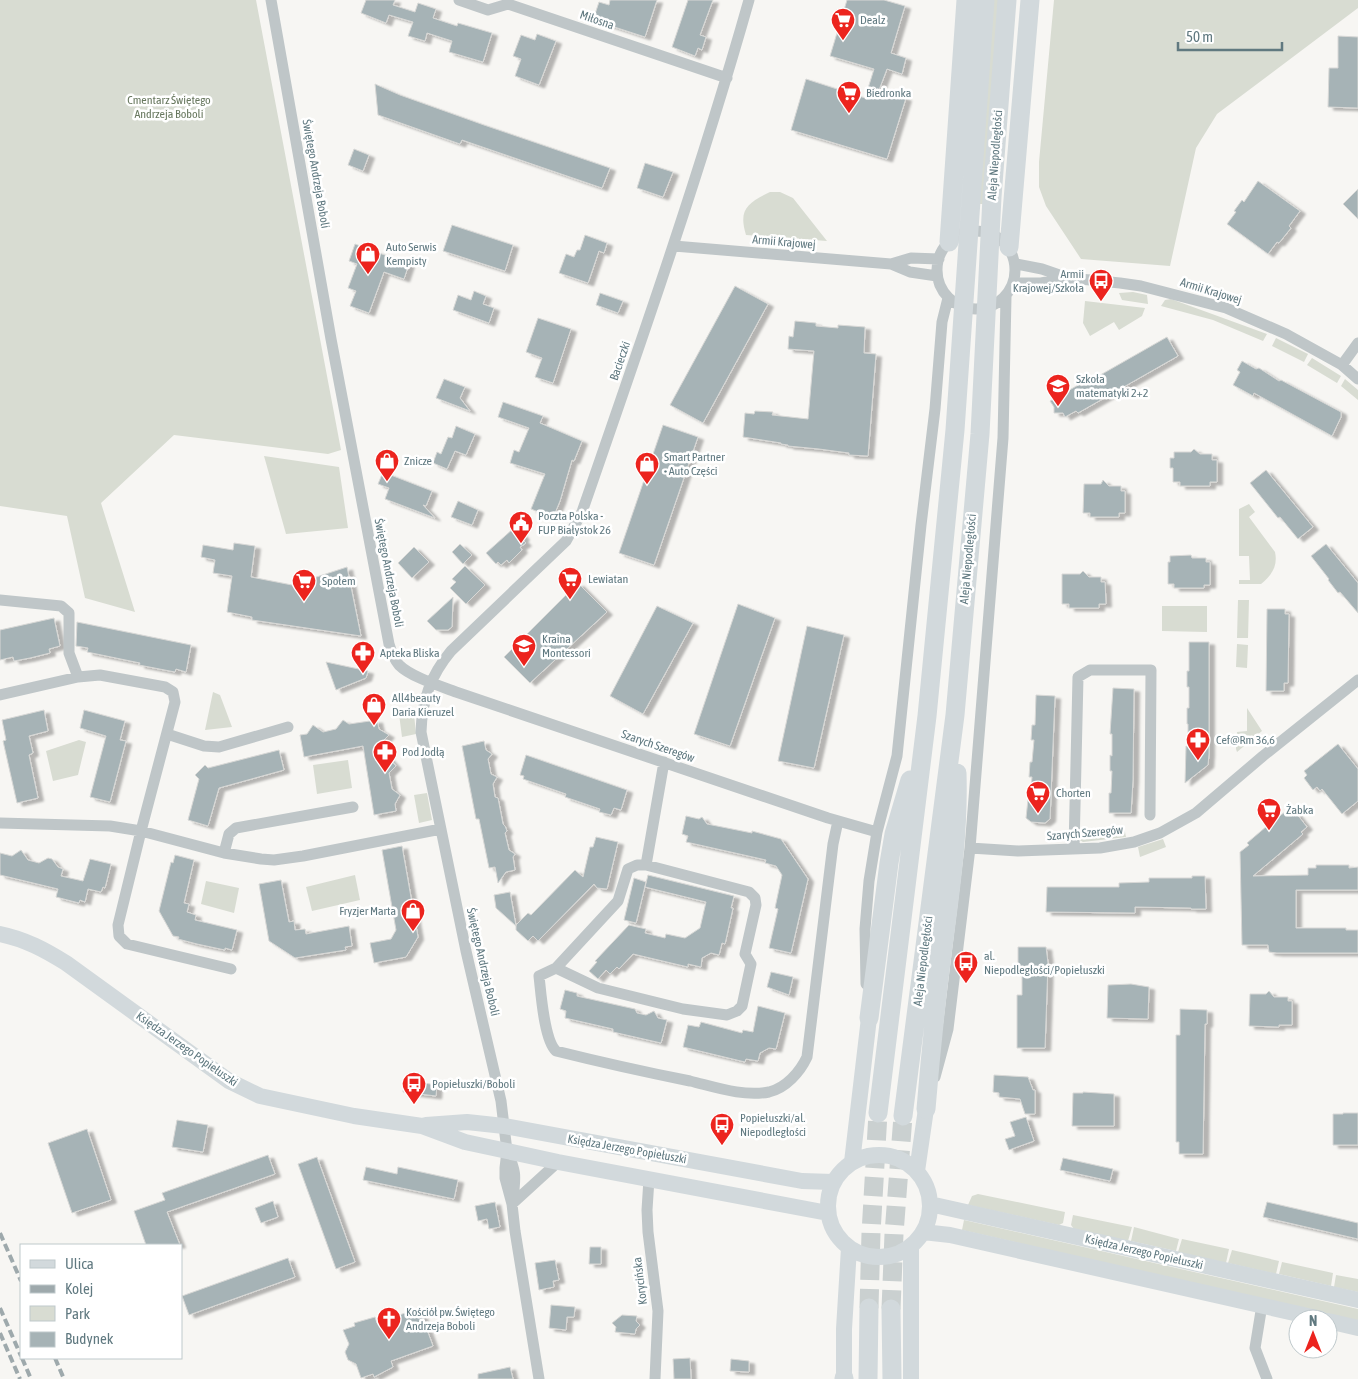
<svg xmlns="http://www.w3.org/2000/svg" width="1358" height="1379" font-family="'Asap Condensed',sans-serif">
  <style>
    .green { fill: #d8dcd2 }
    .building { fill: #a6b3b6; stroke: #d8d8d6; filter: url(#shadow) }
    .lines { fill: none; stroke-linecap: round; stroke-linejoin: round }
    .primary-tunnel { stroke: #cad0d0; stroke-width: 19; stroke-dasharray: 19 9; stroke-linecap: butt }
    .street { stroke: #bfc6c8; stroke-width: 11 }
    .secondary { stroke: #d2d9dc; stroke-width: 16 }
    .primary { stroke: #d2d9dc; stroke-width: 19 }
    .rail { stroke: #9ea9ac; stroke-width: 4; stroke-dasharray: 8 4; stroke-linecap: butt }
    .labels { text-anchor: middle; stroke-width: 5; stroke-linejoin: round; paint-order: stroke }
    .street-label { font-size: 12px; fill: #607980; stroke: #fff }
    .poi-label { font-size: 12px; fill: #607980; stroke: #fff; text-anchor: start }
    .park-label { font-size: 12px; fill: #68785f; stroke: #fff }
  </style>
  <defs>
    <filter id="shadow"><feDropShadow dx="5.5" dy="3" stdDeviation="1" flood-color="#0004"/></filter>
  </defs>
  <rect width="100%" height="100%" fill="#f7f6f3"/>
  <path class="green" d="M0,0H256L341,450L328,454L174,435L101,503L135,612L85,598L67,516L0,506Z
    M993,0H999L986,204H979Z
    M1054,0H1358V8L1217,114L1196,148L1170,266L1081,259L1046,206L1039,187V162Z
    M770,192H780L793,198L827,241L746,235C738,209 748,203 770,192Z
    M1133,292L1147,295L1148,304L1122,300L1119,293Z
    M1171,299L1267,334L1263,341L1213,320L1161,306L1165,300Z
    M1085,301L1145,308L1142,316L1119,330L1114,322L1090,336L1083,323Z
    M1276,338L1308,354L1304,362L1272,346Z
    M1312,358L1341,376L1337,383L1307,365Z
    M1345,379L1358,390V400L1341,386Z
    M264,456L339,467L348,528L286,534Z
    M1249,504L1255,512L1249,517L1275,552C1278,566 1272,575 1261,584H1239V580H1250L1249,556H1239V509Z
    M1238,600H1249L1248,638H1237Z
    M1162,606H1207V632L1162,631Z
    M1237,644L1248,645L1247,668L1236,667Z
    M213,692L220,695L232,727L205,730Z
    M1247,708L1262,731L1237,752L1236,749L1237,732L1247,731Z
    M399,714H414L416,734L402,737Z
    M79,740L86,742L78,775L53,781L46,751Z
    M348,760L352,788L317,794L313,765Z
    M427,793L432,820L419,823L414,795Z
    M1124,827L1126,837L1083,842L1078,839L1077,834Z
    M1163,839L1166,847L1140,857L1138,847Z
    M355,875L360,900L312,911L306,887Z
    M206,881L239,888L234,913L201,904Z
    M978,1194L1065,1212L1063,1223L1059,1225L968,1205L972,1196Z
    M1073,1215L1132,1227L1128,1241L1074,1229L1071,1225Z
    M964,1220L1358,1309V1321L962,1230Z
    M1134,1227L1179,1239L1176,1251L1131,1241Z
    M1182,1239L1229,1249L1226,1263L1178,1252Z
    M1232,1250L1279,1261L1276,1274L1228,1263Z
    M1282,1262L1333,1273L1331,1286L1279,1274Z
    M1336,1275L1358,1279V1292L1334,1287Z"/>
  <path class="building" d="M366,0H395L393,5L415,12L418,3L436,9L433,18L457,26L458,23L492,33L483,62L449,52L452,41L427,33L425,41L408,36L413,22L389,15L386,23L361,13Z
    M610,0H657L645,37L593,20L599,2L609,5Z
    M688,0H713L700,35L706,37L702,50L698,48L695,56L672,47Z
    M847,0H884L905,6L891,53L906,58L902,74L887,69L879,90L906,98L887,159L791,130L806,79L865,98L874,69L830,56Z
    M537,34L556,41L539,85L515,76L521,59L513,56L521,35L535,40Z
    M1338,36L1358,37V108L1328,107L1329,68H1338Z
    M375,84L400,95L484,125L610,168L602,188L462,140L460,144L378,115Z
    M354,149L369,155L363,171L348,165Z
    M645,163L673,172L663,197L637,188Z
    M1258,181L1300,211L1289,226L1291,228L1279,243L1277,242L1268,254L1227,224L1236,212L1234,211L1242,200L1244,202Z
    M1358,189V219L1343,204Z
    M452,225L513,245L505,271L443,251Z
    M585,235L607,243L604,253L599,251L588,283L559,273L566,254L574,257L577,250H580Z
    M355,244L409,264L404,279L384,272L369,313L350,306L356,291L348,288L357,264L349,261Z
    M735,286L768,304L703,423L670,405Z
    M474,291L486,296L483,304L494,308L489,323L453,310L458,295L471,300Z
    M600,293L623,301L618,313L596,305Z
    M538,318L571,329L553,383L535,377L542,358L526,352Z
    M795,321L816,323V326L838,328V325L865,327L864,353L876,354L868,456L849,455V453L819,449L788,446V445L781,444V443L743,437L745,413L754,414L755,411L773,412L772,415L808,419L814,351L788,349L789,336L793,337Z
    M1167,337L1178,356L1078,413L1076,411L1065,417L1063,413H1054V407L1050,401L1080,384L1081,386Z
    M1242,361L1256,369L1259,368L1279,381L1281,380L1341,412V417L1332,436L1254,393L1253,396L1233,385L1240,372L1237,370Z
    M444,379L465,387L460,398L470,411L436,398Z
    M503,402L543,416L540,423L582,441L574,461L572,460L560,501L553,518L531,509L545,474L510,463L514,450L519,452L529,428L498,417Z
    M663,425L698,437L654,565L619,553Z
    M456,426L475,434L466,455L455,451L447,469L433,463L437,452L441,454L448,437L452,438Z
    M1194,449L1200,454H1212V460H1217V482H1210V486H1180V482H1173V468H1170V458H1174V452H1191Z
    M1266,470L1313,527L1298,539L1280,517L1278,518L1250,483Z
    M383,472L432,491L426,506L423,505L435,518L385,499L389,488L378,484Z
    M1103,480L1109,486H1121V491H1125V513H1119V517H1090V513H1083L1084,484H1101Z
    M458,501L478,510L472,525L451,517Z
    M515,527L524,537L522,539L526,543L520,547L522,550L509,563L507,560L501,565L498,562L496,564L486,553Z
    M234,543L255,546L251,577L292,585L347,567L361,636L252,620V617L227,612L232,576L213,573L215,560L201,557L203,545L233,550Z
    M460,544L472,555L463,564L452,552Z
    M1326,544L1358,583V613L1340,592L1338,593L1328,580L1329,579L1311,556Z
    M414,547L429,562L412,578L398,563Z
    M1191,555L1192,558H1206V562H1210V585H1204V588H1174V584H1168V562H1170V556Z
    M465,566L485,585L466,604L450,588L456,582L452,579Z
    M1083,571L1089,577H1101V582H1105L1106,604H1099V608H1069V604H1062V574H1080Z
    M578,583L607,612L530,683L504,657Z
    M453,597L452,627L448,630H436L427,621Z
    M738,604L775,618L730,746L694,734Z
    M657,606L693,623L643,714L610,696Z
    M1267,609H1285V614H1289L1288,683H1284V691H1266Z
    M54,618L60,646L49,649L50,653L30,658L14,661L13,657L0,660V630Z
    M77,622L191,645L186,672L176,669L175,672L139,665L140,663L87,652L88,648L76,646Z
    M807,626L844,635L814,768L778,761Z
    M1189,642H1209V754L1208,765L1185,783L1186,746H1188V724H1187V708H1189V687H1187V671H1189Z
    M326,662L368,671L366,678L336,690Z
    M1113,688L1134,689L1133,780L1131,813H1109V793H1111L1112,771H1110V755L1112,756V734H1110Z
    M1036,695L1055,696L1050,819L1045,823L1031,822L1026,818L1028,799H1030L1032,777H1029L1030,762H1032L1034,740H1031L1032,725H1035Z
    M44,710L48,731L29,736L33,753L29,755L38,798L17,803L3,741L6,740L2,720Z
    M84,710L125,721L120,740L126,741L110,802L90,797L106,736L80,728Z
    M343,720L349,724L377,720L379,729L389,735L384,740L387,756L396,766L389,773L392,789L400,795L395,804L396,811L374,815L363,746L304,757L300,735L307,734L313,725L323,732L336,729Z
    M484,741L486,750L492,754L488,759L491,774L497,777L493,784L495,797L498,798L503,824L505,826L507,831L505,833L509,850L515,854L513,857L515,870L506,872L498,883L495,867L489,868L479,819H476L462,746Z
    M1338,744L1358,769V801L1342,814L1322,789L1320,791L1317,787L1313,790L1304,778L1307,775L1304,771Z
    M279,750L284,770L219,788L208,826L188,820L199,779L195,775L205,765L208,768Z
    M526,755L627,790L621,810L614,808L611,815L599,812L600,809L565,797L566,794L523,779L524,776L520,775Z
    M1293,809L1307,827L1301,832L1303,834L1253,876L1308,875V868H1316V865H1349V868L1358,867V890H1296V928H1346V930H1358V953H1277L1269,952L1268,945H1242L1240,852L1249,845L1247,843L1274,820L1285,812L1286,814Z
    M686,816L699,819L702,817L707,824L752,833V831L781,839L808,879L791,953L769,948L778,909L775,908L782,875L776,866L765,863L766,860L686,842L688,836L682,834Z
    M596,837L618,842L607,889L597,888L594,884L538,941L533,936L528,941L516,930V925L528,913L531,915L575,870L583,877L590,847H593Z
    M402,846L418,937L406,957L374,963L370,943L391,939L396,930L382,850Z
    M21,850L28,860L39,863L48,858L52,859L58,867L63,869L61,876L83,881L90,859L111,864L105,888L103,887L101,892L88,889L85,902L80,900L79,903L56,897L58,889L0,875V853L12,856Z
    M175,855L194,860L184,903L189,904L187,912L196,915L195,920L237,930L232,950L225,948V950L197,944L178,939L179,937L173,936L159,911L171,862L173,863Z
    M648,875L734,896L731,908H733L725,944L722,943L719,955L711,953L702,958L701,967L688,964V967L633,954L619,969L617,967L610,974L606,970L598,979L589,971L597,962L595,961L629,925L646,929L645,933L665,938L666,934L685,938L700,928L706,902L645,887Z
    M1192,876H1205L1206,909H1191V908L1135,907V913L1046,912L1047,887H1119V883L1149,882V878H1192Z
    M634,878L646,882L636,923L624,920Z
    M281,880L289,922L294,921L295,930L305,929L306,934L349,926L352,946L345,947L346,950L295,958L269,941L259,884Z
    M510,892L516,926L496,908L494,895Z
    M1018,947H1046L1048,963L1045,1048H1017V995H1022V973H1018Z
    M771,972L793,977L789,995L767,987Z
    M1131,984L1149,987L1148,1019L1107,1018L1108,985Z
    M565,990L577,993V996L581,997L635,1009L637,1013L646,1015L654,1011L658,1018L667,1020L661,1043L613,1032V1029L565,1018L566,1011L560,1009Z
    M1269,991L1274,997H1288V1001H1292V1025H1279V1027L1249,1026L1250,994H1266Z
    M758,1006L785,1013L776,1049L769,1048L760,1053L758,1061L746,1059L745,1062L683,1047L688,1025L699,1027L701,1022L742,1033L743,1030L753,1032Z
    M1180,1009L1207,1010V1024H1205L1203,1154H1179V1142H1176V1035H1180Z
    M994,1075L1028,1077L1033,1090H1035V1114H1025L1020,1099L999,1097V1093L993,1092Z
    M404,1080L437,1085L436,1096L403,1092Z
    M1083,1092L1114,1094V1126H1072L1073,1093H1083Z
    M1343,1113H1358V1145H1333V1114H1343Z
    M1026,1117L1034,1141L1009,1150L1005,1139L1015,1136L1010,1122Z
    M177,1120L208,1125L203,1152L172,1147Z
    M87,1129L111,1200L72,1213L48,1143Z
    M268,1155L275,1174L167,1212L180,1245H146L134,1211L165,1200L162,1193Z
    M317,1157L355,1262L336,1269L298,1164Z
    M1063,1158L1113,1169L1110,1181L1060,1170Z
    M366,1167L397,1174L398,1167L458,1180L454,1199L363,1180Z
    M273,1201L278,1217L261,1223L255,1208Z
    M495,1202L500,1227L489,1229L487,1219L478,1221L475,1206Z
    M1267,1202L1358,1223V1239L1263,1217Z
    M590,1247H601V1264H589Z
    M288,1258L295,1277L189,1315L182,1296Z
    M555,1260L559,1280L553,1281L554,1287L539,1290L535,1263Z
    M551,1305L575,1307L574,1317H567L566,1330L549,1328Z
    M419,1308L433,1346L391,1361L393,1367L374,1377L373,1374L361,1378L356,1364L348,1360L345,1352L349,1344L343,1330L355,1326L354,1323L375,1317L377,1323Z
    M622,1315L637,1316L636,1321L640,1325L636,1329L635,1334L615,1332L616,1327L612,1323Z
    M690,1358L691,1379H674L673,1359Z
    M731,1359L749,1361V1372L730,1371Z
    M510,1367L513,1379H478V1374Z"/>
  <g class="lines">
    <path class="primary-tunnel" d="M869,1308L871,1233L878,1113
      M891,1309L894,1234L903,1116"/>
    <path class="street" d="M271,0L331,339L389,644C391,651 394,659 399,665C411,677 440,686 456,692L828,818L877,832
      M459,0L488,10L508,4L727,78
      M937 270a39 39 0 1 1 78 0a39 39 0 1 1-78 0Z
      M674,246L891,264L910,272L937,276
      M891,264L911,258L939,259
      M1016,264L1042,269L1068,278
      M1014,283H1041L1070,278L1120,283L1141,286L1226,308L1286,334L1342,365L1358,379
      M1342,365L1358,343
      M0,600L61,606L69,613V653L78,677
      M0,695L78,677L100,675L165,687L173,692L175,702L141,831L118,925L119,936L127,944L231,969
      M167,734L204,746L219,747L288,727
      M0,823L110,826L141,831L224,853L261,859L274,860L303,856L441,829
      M970,848L1018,851L1100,848L1134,842L1160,833L1196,813L1263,756L1358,680
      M1074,849L1078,677L1090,670H1151L1150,815
      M224,853L229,834L236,828L353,807
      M646,865L664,762
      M556,968L598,988L683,1009L727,1015L737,1011L742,1006L751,964L745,954L756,905L755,898L749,892L646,865H637L628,869L618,901L556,968L539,976C541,993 544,1040 556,1051C600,1062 645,1072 690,1081C715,1087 743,1097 769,1092C786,1088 800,1072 807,1057L833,844L838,821
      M866,984L865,929L869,881L877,832L897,756L921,525L935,409L942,322L948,298
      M935,1077L948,1029L970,848L1003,438L1006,297
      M507,1151C516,1171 516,1175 513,1198
      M649,1179L647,1210L648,1232L658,1311L655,1379
      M512,1204L558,1162
      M1262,1305L1255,1348L1267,1379
      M539,1379L515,1231L512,1204L505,1178V1168L507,1151L501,1101L466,951L421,732C422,701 430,676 451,651L566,541L582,512C641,342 700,173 749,0"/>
    <path class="secondary" d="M0,934C25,939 45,950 66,963L229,1081L260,1096L354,1116L422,1126L465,1142L558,1162L828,1213
      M426,1125L467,1122L504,1126L802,1181L833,1182
      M828 1206a51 51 0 1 1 102 0a51 51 0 1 1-102 0Z
      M852,1162L869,1018
      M917,1171L926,1109
      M930,1204L1358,1300
      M923,1232L950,1235L1321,1319
      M911,1246V1379
      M1328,1321L1358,1328
      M844,1379V1329L849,1248"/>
    <path class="primary" d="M949,242L966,0
      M1009,247L1030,0
      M869,1018L889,863L894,834L910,780
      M926,1109C930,1060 935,1011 941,962C949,900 959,837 957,773
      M878,1113L927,716L955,430L985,0
      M903,1116L955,715L980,434L992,197L1007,0
      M891,1309L892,1379
      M844,1378V1379
      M868,1379L869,1308"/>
    <path class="rail" d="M0,1233L21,1281
      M0,1308L21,1356
      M0,1333L20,1379
      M22,1358L31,1379
      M55,1358L64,1379"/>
  </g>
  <defs>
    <symbol id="supermarket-pin" viewBox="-11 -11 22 30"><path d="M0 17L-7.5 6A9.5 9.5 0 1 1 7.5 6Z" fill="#ec241e" stroke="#fff"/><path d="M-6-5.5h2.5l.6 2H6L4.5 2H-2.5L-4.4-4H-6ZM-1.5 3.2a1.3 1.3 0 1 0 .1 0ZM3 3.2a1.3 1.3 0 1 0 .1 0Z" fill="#fff"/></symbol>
    <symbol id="shop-pin" viewBox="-11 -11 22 30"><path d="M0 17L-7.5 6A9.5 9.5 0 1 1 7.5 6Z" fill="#ec241e" stroke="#fff"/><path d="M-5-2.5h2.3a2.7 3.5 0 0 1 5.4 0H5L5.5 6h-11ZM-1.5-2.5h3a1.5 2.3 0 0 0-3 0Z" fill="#fff"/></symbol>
    <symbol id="bus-pin" viewBox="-11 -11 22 30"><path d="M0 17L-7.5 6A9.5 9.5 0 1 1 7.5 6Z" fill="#ec241e" stroke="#fff"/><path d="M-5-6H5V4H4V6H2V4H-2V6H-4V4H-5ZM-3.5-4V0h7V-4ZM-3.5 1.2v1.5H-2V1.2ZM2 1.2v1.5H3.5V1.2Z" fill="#fff"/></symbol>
    <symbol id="school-pin" viewBox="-11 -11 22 30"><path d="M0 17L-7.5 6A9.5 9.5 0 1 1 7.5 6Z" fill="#ec241e" stroke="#fff"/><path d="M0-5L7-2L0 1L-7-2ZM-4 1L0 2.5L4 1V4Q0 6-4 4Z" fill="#fff"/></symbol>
    <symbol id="civic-pin" viewBox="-11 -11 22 30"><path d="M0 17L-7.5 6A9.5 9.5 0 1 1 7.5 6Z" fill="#ec241e" stroke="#fff"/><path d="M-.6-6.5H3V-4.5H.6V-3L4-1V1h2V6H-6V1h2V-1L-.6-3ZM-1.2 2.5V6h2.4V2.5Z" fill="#fff"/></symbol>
    <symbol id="pharmacy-pin" viewBox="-11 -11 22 30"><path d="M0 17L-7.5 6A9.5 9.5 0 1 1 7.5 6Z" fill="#ec241e" stroke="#fff"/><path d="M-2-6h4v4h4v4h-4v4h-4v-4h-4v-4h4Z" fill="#fff"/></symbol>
    <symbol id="church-pin" viewBox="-11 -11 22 30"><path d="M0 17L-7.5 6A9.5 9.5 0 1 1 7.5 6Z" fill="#ec241e" stroke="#fff"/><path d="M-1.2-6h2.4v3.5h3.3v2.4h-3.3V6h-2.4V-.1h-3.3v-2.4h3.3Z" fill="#fff"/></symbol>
  </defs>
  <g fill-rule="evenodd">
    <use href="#supermarket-pin" x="829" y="6" width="28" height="38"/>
    <use href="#supermarket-pin" x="835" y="79" width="28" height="38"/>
    <use href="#shop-pin" x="354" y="240" width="28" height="38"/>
    <use href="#bus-pin" x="1087" y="267" width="28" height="38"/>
    <use href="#school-pin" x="1044" y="372" width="28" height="38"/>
    <use href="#shop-pin" x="373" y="447" width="28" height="38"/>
    <use href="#shop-pin" x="633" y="450" width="28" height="38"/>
    <use href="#civic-pin" x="507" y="509" width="28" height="38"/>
    <use href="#supermarket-pin" x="556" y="565" width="28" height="38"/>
    <use href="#supermarket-pin" x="290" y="567" width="28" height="38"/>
    <use href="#school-pin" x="510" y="632" width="28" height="38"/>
    <use href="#pharmacy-pin" x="349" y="639" width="28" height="38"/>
    <use href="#shop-pin" x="360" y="691" width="28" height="38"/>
    <use href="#pharmacy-pin" x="1184" y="726" width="28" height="38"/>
    <use href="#pharmacy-pin" x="371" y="738" width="28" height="38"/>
    <use href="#supermarket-pin" x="1024" y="779" width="28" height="38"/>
    <use href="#supermarket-pin" x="1255" y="796" width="28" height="38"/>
    <use href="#shop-pin" x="399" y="897" width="28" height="38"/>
    <use href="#bus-pin" x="952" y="949" width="28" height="38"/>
    <use href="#bus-pin" x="400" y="1070" width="28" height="38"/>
    <use href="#bus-pin" x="708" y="1111" width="28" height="38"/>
    <use href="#church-pin" x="375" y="1305" width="28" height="38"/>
  </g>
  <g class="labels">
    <g class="street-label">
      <text transform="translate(597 20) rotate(19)" y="4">Miłosna</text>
      <text transform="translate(995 155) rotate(-86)" y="4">Aleja Niepodległości</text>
      <text transform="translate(316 174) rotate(80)" y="4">Świętego Andrzeja Boboli</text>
      <text transform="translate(784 242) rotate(5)" y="4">Armii Krajowej</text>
      <text transform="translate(1211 291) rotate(17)" y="4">Armii Krajowej</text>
      <text transform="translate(620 361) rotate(-71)" y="4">Bacieczki</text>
      <text transform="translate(968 559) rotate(-85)" y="4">Aleja Niepodległości</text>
      <text transform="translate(389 573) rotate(79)" y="4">Świętego Andrzeja Boboli</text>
      <text transform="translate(658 746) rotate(19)" y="4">Szarych Szeregów</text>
      <text transform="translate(1085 833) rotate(-5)" y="4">Szarych Szeregów</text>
      <text transform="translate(923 961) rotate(-83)" y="4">Aleja Niepodległości</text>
      <text transform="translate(483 962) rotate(77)" y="4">Świętego Andrzeja Boboli</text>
      <text transform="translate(187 1049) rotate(35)" y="4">Księdza Jerzego Popiełuszki</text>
      <text transform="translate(627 1149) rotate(10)" y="4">Księdza Jerzego Popiełuszki</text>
      <text transform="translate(1144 1252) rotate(13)" y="4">Księdza Jerzego Popiełuszki</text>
      <text transform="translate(640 1281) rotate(-97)" y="4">Korycińska</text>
    </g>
    <g class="poi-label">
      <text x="860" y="24">Dealz</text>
      <text x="866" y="97">Biedronka</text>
      <text x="386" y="251">Auto Serwis<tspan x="386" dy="14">Kempisty</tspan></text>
      <text x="1084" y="278" text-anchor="end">Armii<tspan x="1084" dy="14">Krajowej/Szkoła</tspan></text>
      <text x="1076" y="383">Szkoła<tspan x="1076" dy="14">matematyki 2+2</tspan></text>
      <text x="664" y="461">Smart Partner<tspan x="664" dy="14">- Auto Części</tspan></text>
      <text x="404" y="465">Znicze</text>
      <text x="538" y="520">Poczta Polska -<tspan x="538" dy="14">FUP Białystok 26</tspan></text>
      <text x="588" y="583">Lewiatan</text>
      <text x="322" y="585">Społem</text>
      <text x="542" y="643">Kraina<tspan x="542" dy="14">Montessori</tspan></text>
      <text x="380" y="657">Apteka Bliska</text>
      <text x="392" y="702">All4beauty<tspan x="392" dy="14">Daria Kieruzel</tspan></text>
      <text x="1216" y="744">Cef@Rm 36,6</text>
      <text x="402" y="756">Pod Jodłą</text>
      <text x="1056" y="797">Chorten</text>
      <text x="1286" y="814">Żabka</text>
      <text x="396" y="915" text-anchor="end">Fryzjer Marta</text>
      <text x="984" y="960">al.<tspan x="984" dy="14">Niepodległości/Popiełuszki</tspan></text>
      <text x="432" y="1088">Popiełuszki/Boboli</text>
      <text x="740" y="1122">Popiełuszki/al.<tspan x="740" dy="14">Niepodległości</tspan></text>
      <text x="406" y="1316">Kościół pw. Świętego<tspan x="406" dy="14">Andrzeja Boboli</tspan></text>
    </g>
    <g class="park-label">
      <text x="169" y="104">Cmentarz Świętego<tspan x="169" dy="14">Andrzeja Boboli</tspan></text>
    </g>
  </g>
  <rect x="20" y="1244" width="162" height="115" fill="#ffffff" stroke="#bfc9cc"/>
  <rect x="30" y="1260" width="25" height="8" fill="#d2d9dc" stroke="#bfc9cc"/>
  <text x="65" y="1269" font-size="15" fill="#607980">Ulica</text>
  <rect x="30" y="1285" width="25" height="8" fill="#9ea9ac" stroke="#bfc9cc"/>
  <text x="65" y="1294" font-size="15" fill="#607980">Kolej</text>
  <rect x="30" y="1306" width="25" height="15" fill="#d8dcd2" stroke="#bfc9cc"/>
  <text x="65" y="1319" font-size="15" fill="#607980">Park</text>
  <rect x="30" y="1332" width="25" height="15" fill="#a6b3b6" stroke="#bfc9cc"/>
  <text x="65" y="1344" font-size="15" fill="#607980">Budynek</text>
  <g transform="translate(1313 1334)"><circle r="24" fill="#ffffff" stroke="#bfc9cc"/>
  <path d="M0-4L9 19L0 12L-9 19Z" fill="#ec241e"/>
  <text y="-8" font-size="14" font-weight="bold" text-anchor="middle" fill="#607980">N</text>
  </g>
  <path d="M1178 42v8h104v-8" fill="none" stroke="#607980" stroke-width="2.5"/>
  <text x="1186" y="42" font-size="15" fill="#607980" stroke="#ffffff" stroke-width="4" paint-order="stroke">50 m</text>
</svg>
